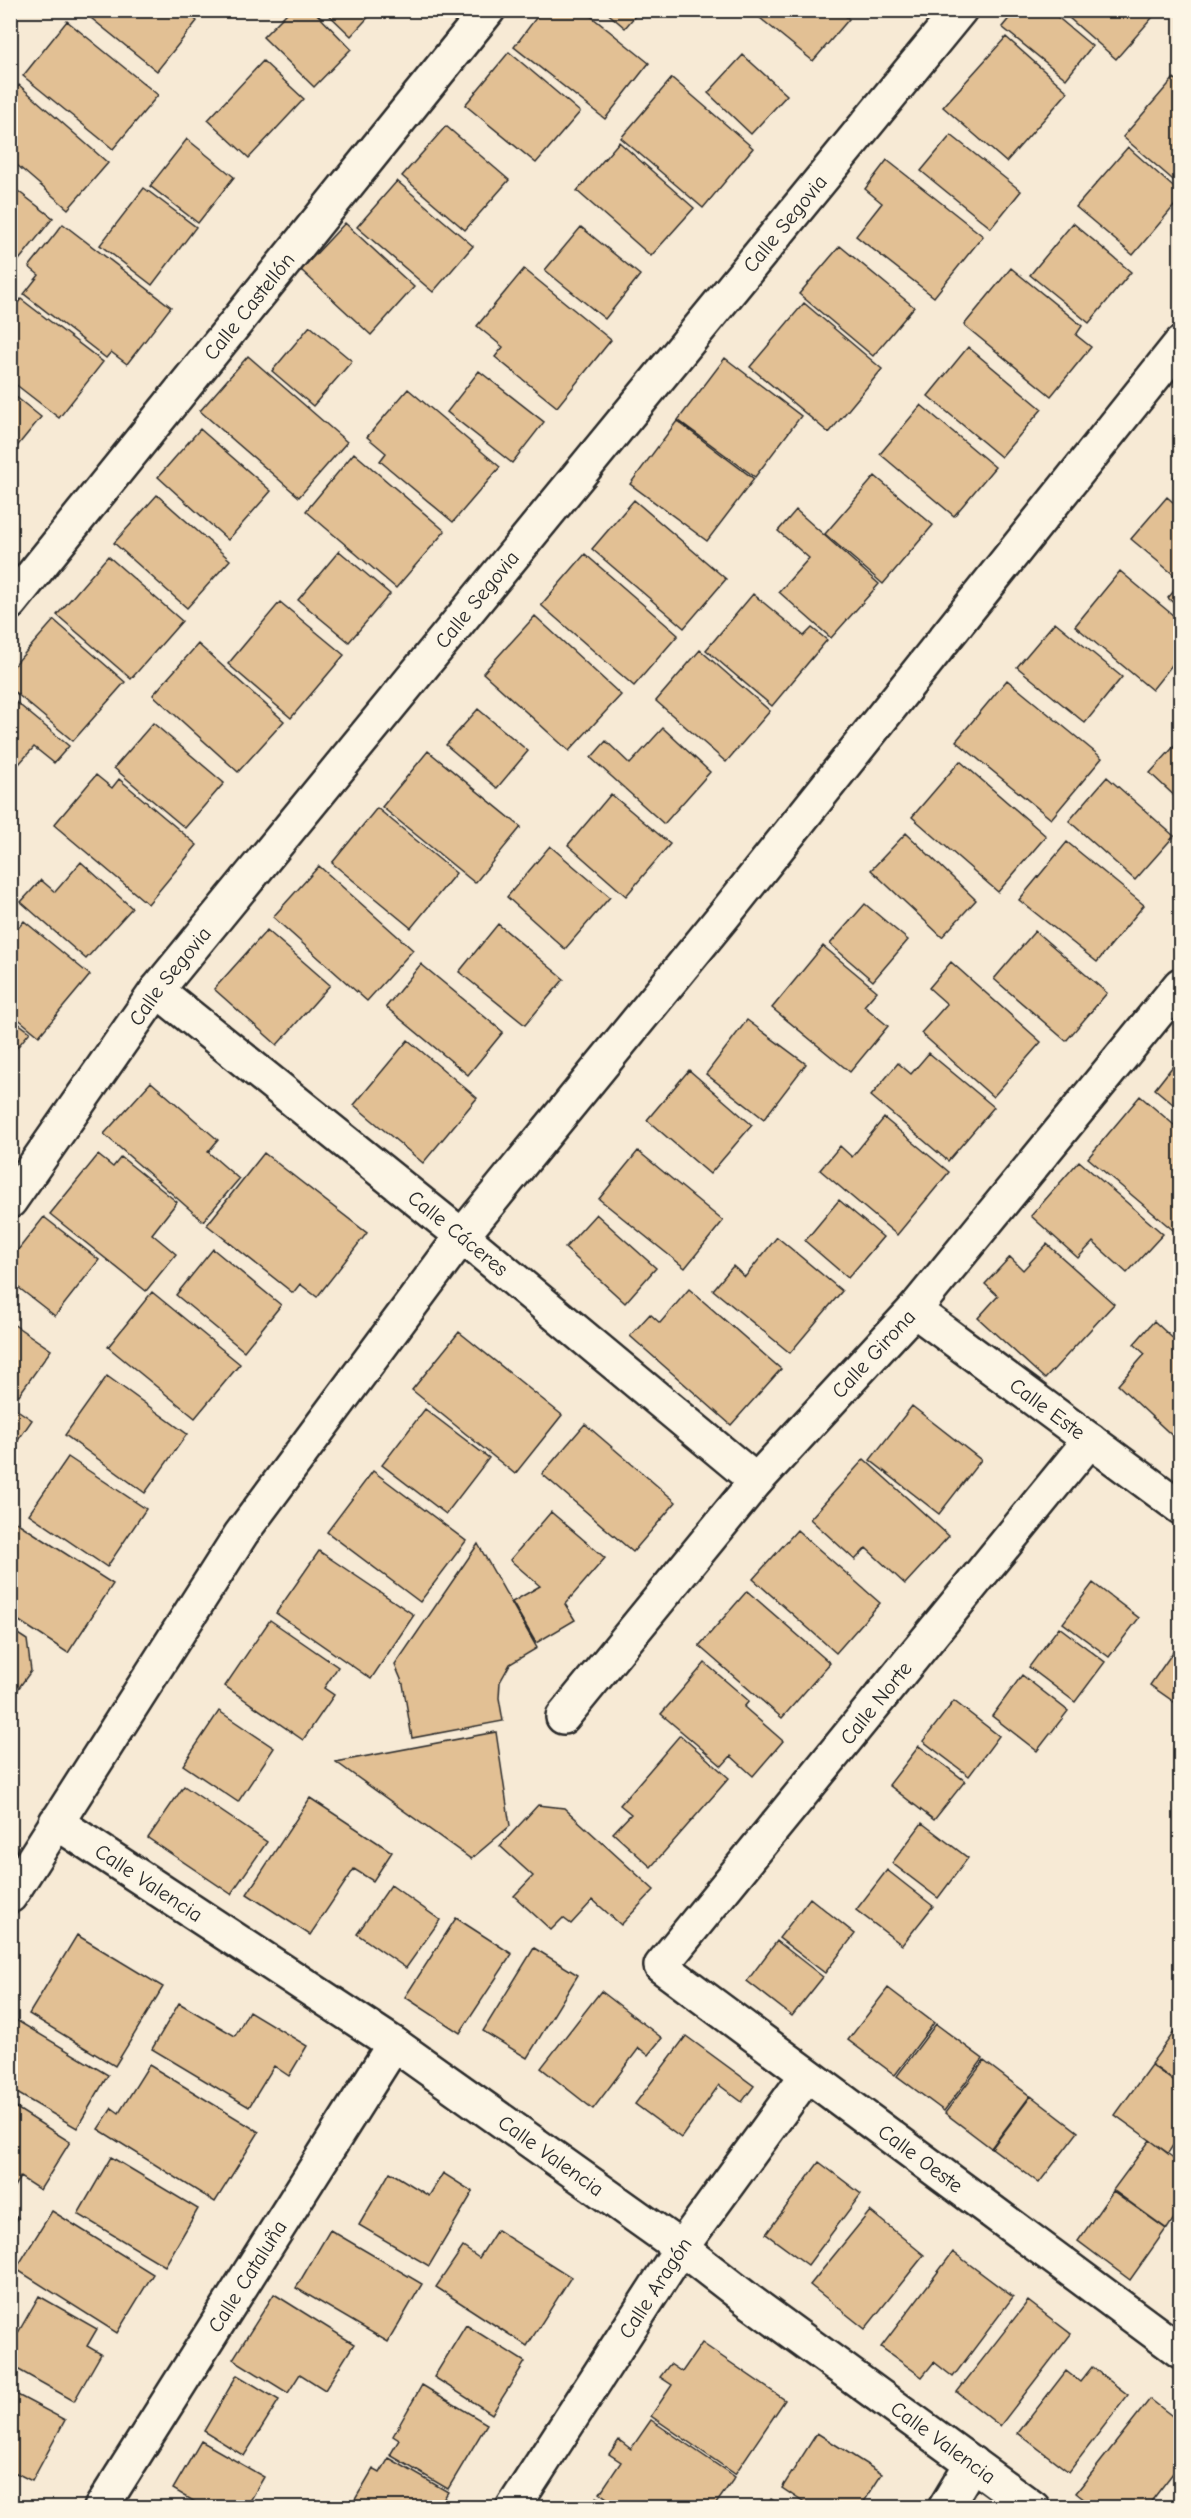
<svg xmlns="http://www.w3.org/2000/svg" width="1191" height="2518" font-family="'Comic Neue',sans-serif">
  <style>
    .building { fill: #e2c094; stroke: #2b2b2b; stroke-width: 1.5 }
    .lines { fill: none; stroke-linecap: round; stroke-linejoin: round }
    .minor-casing { stroke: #2b2b2b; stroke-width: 38 }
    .tertiary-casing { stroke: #2b2b2b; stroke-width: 38 }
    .minor { stroke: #fcf5e5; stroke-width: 33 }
    .tertiary { stroke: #fcf5e5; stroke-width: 33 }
    .labels { text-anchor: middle; stroke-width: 4.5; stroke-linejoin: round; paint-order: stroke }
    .street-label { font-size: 21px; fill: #2b2b2b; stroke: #fcf5e5 }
  </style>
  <rect width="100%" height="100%" fill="#f7ead5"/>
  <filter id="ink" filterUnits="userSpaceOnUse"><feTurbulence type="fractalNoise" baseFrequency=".0167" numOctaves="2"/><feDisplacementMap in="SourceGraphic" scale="12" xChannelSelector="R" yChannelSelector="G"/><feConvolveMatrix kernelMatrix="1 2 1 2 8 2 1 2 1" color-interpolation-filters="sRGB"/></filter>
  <g filter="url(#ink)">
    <path class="building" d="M81,10H185L197,21L157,71Z
      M290,10H313L351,49L314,87L263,37Z
      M324,10H375L351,36Z
      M542,10H583L649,63L605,119L514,47Z
      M604,10H640L625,28Z
      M767,10H839L849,19L813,61L760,18Z
      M1016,10H1049L1092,46L1066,79L1002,27Z
      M1060,10H1159L1116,59Z
      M67,21L158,95L113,149L23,76Z
      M1006,37L1068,92L1006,162L943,107Z
      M509,52L580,112L536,163L465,105Z
      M743,55L787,95L751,134L708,93Z
      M263,61L304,99L249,158L208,120Z
      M672,78L753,148L703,208L621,138Z
      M1174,78L1180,83L1179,185L1123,137Z
      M19,85L108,163L68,209L10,159V95Z
      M446,126L509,180L465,230L402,176Z
      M951,135L1021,191L991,228L921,171Z
      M187,139L234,177L198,223L150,186Z
      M619,142L694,208L651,256L577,191Z
      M1128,147L1180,193V199L1133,255L1076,207Z
      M887,160L983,236L934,297L856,236L882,203L865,189Z
      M397,181L473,246L433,292L357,227Z
      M10,185L53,218L11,270L10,269Z
      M144,188L196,227L152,285L100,245Z
      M345,223L414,287L371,335L301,270Z
      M1073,223L1131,272L1089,323L1030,275Z
      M63,224L171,307L127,364L111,352L106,358L24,294L39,275L29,267Z
      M581,227L640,275L605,319L545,270Z
      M840,246L914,307L873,356L799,294Z
      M1011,268L1082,326L1076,335L1091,347L1051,396L964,325Z
      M524,269L611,340L557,407L495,357L503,347L477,326Z
      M21,299L103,362L59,418L10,380V313Z
      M804,303L882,369L829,433L750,367Z
      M310,326L352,361L313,406L272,371Z
      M968,347L1042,409L1001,457L928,396Z
      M248,356L347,442L299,497L200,411Z
      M725,358L801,416L755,477L678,420Z
      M479,371L544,422L512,463L447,412Z
      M408,389L500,467L453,522L380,461L386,453L367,437Z
      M10,392L41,417L10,455Z
      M921,405L995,467L954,516L880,454Z
      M677,421L754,479L707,541L630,484Z
      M200,429L271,491L228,540L158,477Z
      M354,453L445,531L396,588L306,511Z
      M1180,469V484L1173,478Z
      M875,476L933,525L883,584L825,534Z
      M157,495L230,560L187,608L114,543Z
      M1167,497L1180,508V580L1131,539Z
      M634,500L726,579L684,628L592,549Z
      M796,510L879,584L831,638L779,592L809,558L778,531Z
      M339,551L390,594L349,642L298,600Z
      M585,554L678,635L634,686L541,605Z
      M108,556L182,621L131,679L57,615Z
      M1120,571L1180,621V655L1152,690L1075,626Z
      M1180,584V609L1168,598Z
      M753,594L804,636L812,628L827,640L772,706L706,650Z
      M280,602L344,655L291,718L228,664Z
      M535,616L621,695L569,751L483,673Z
      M54,620L125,682L73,741L10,688V670Z
      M1055,622L1122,677L1085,723L1017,667Z
      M198,644L284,721L238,772L153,695Z
      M700,650L770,711L726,762L656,701Z
      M1007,680L1102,758L1051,819L956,741Z
      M10,697L69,746L54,763L34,747L10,774Z
      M478,709L528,751L497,788L446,745Z
      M153,723L224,783L185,828L114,768Z
      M663,728L710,772L664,824L591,758L606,741L630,764Z
      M1180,740V801L1150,773Z
      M428,751L521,827L475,883L382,807Z
      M960,761L1046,836L998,892L912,817Z
      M96,775L112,788L119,779L197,845L148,904L54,825Z
      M1107,777L1174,836L1135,880L1069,821Z
      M611,794L670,844L626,896L568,845Z
      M377,808L456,873L411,928L332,863Z
      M906,833L976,900L942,937L871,870Z
      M1067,842L1144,905L1097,962L1019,900Z
      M550,846L610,897L565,949L507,897Z
      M81,862L132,908L86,959L21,902L41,880L55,892Z
      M319,866L413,950L367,1001L273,917Z
      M865,904L908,940L873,981L830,944Z
      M24,921L90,975L39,1036L10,1012V930L14,933Z
      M498,924L564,979L525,1025L459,972Z
      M267,930L330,985L277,1045L214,989Z
      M1035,931L1107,993L1066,1041L994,979Z
      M823,946L877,991L864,1006L888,1026L850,1072L772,1008Z
      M951,962L1041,1042L993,1097L921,1033L947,1004L929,988Z
      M421,964L503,1032L468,1075L386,1007Z
      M10,1017L30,1032L10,1056Z
      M747,1020L806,1064L764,1119L706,1074Z
      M408,1040L477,1098L423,1163L354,1105Z
      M929,1053L994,1107L948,1161L871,1096L898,1063L911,1074Z
      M1180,1057V1110L1155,1089Z
      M689,1070L752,1125L710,1174L647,1120Z
      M151,1082L218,1140L208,1152L239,1179L203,1221L104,1134Z
      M1140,1096L1180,1130V1236L1088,1158Z
      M884,1118L949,1172L897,1235L820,1170L840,1146L852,1157Z
      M638,1151L723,1221L685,1268L599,1199Z
      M264,1153L367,1233L317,1297L300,1284L293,1293L207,1225Z
      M98,1155L113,1167L121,1157L177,1202L152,1234L176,1254L146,1291L50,1214Z
      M1079,1161L1163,1234L1127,1273L1093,1242L1078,1258L1031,1216Z
      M839,1200L883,1237L848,1278L805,1241Z
      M596,1214L656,1268L625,1303L565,1248Z
      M44,1217L99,1260L55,1316L10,1281V1260Z
      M777,1237L842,1291L790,1353L713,1290L733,1266L745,1277Z
      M1047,1244L1114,1304L1045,1379L978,1318L998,1296L985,1284L1010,1257L1023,1270Z
      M213,1249L281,1305L244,1351L176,1295Z
      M689,1289L781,1369L731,1425L630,1336L650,1314L660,1323Z
      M152,1292L240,1364L195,1418L108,1347Z
      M1154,1321L1180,1345V1443L1118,1385L1145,1354L1134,1344Z
      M10,1322L51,1350L19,1395L10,1389Z
      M459,1332L562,1415L515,1474L412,1390Z
      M107,1376L187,1434L145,1493L65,1435Z
      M10,1405L32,1420L10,1452Z
      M912,1406L981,1460L939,1514L870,1460Z
      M425,1409L489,1458L446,1514L382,1465Z
      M585,1424L676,1502L633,1552L542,1474Z
      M68,1457L146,1509L107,1567L29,1514Z
      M864,1459L949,1536L905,1584L866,1548L855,1560L810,1519Z
      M373,1471L466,1541L420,1602L327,1532Z
      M551,1512L605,1558L565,1604L575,1620L536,1643L512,1602L540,1586L510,1560Z
      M13,1520L113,1584L68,1653L10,1615V1523Z
      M797,1530L880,1603L836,1653L753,1579Z
      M478,1544L537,1648L510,1664L500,1682L499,1698L503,1721L412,1738L403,1684L395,1665Z
      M319,1551L414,1615L371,1679L276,1613Z
      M1093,1583L1139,1618L1109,1657L1063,1623Z
      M747,1591L830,1663L782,1718L699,1646Z
      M270,1620L338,1667L324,1688L334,1695L303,1740L225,1686Z
      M1059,1627L1105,1662L1075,1702L1029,1667Z
      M10,1629L27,1640L31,1671L10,1700Z
      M1180,1642V1706L1150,1685Z
      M705,1663L749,1701L744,1707L783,1741L753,1776L731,1756L722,1766L661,1714Z
      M1022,1675L1068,1711L1037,1751L992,1716Z
      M954,1701L999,1736L969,1776L923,1741Z
      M219,1711L274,1748L238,1802L183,1765Z
      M496,1732L510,1826L471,1859L336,1762Z
      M680,1735L729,1778L651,1867L613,1833L631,1814L620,1805Z
      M919,1746L965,1781L934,1820L889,1785Z
      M184,1786L267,1842L231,1894L148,1838Z
      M310,1798L392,1852L373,1881L354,1869L310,1935L247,1894Z
      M538,1805L564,1808L654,1890L621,1925L593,1900L571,1924L563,1918L551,1930L514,1896L533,1876L500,1846Z
      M922,1823L968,1858L938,1898L892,1863Z
      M887,1870L933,1906L902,1945L856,1910Z
      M391,1885L440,1920L406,1968L357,1934Z
      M810,1898L855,1934L825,1973L779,1938Z
      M456,1918L512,1954L460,2033L405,1997Z
      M77,1935L163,1987L115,2066L29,2014Z
      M777,1941L823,1977L792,2016L747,1981Z
      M534,1948L578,1975L527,2058L483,2031Z
      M888,1988L934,2023L895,2075L848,2040Z
      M601,1991L662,2038L648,2055L639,2048L593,2109L541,2068Z
      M179,2003L235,2036L249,2011L307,2046L289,2076L274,2066L249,2107L152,2049Z
      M11,2017L108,2075L77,2128L10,2089Z
      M936,2024L983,2059L944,2111L897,2076Z
      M1180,2024V2085L1151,2064Z
      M686,2036L754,2086L742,2102L719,2085L681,2138L635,2104Z
      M984,2061L1030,2096L991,2148L945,2113Z
      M149,2065L259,2132L215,2202L98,2129L112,2108L119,2113Z
      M1151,2065L1180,2086V2135L1168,2153L1115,2115Z
      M1031,2096L1078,2132L1039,2183L992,2148Z
      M10,2104L70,2142L40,2190L20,2177L10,2193Z
      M1150,2140L1180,2163V2209L1167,2229L1113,2190Z
      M111,2157L198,2209L165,2266L78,2214Z
      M819,2162L861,2194L808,2265L766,2234Z
      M390,2172L429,2196L443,2173L473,2192L429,2266L359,2225Z
      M1113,2191L1166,2229L1130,2280L1078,2241Z
      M52,2211L153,2274L117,2333L16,2269Z
      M870,2211L924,2255L865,2329L810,2285Z
      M10,2213L18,2218L10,2231Z
      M330,2230L422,2284L388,2342L296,2288Z
      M497,2230L571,2277L527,2346L436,2287L463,2247L479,2258Z
      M953,2252L1013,2297L953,2377L934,2362L922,2377L881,2347Z
      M274,2294L354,2344L325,2390L300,2374L288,2393L233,2359Z
      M39,2296L97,2329L87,2346L101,2354L74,2401L10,2365V2347Z
      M1028,2301L1071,2334L1000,2426L957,2392Z
      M466,2325L525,2362L492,2414L434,2377Z
      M702,2343L785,2400L735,2474L651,2416L672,2385L660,2377L670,2364L682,2372Z
      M1092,2367L1128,2395L1069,2472L1018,2433L1066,2371L1080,2382Z
      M237,2375L279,2400L244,2456L204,2431Z
      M422,2385L487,2424L448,2489L390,2455L399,2440L393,2436Z
      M10,2391L65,2420L32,2481L10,2470Z
      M1150,2399L1180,2422V2464L1146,2508H1095L1076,2493Z
      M651,2420L735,2477L713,2508H621L600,2493L621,2462L609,2454L619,2440L631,2449Z
      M817,2433L882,2474L860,2508H812L782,2488Z
      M201,2441L264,2477L246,2508H205L173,2489Z
      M389,2458L448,2492L438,2508H350L373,2469L380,2473Z
      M1180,2493V2508H1170Z
      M597,2497L612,2508H590Z
      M771,2499L785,2508H765Z"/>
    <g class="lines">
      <defs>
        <g id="minor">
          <path id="s1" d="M10,603L488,10"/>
          <path id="s2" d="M157,990L462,1236L756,1481"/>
          <path id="s3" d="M10,1201L157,990L960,10"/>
          <path id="s4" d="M914,1310L1180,1507"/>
          <path id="s5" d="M1090,1440L661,1966L1180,2351"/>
          <path id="s6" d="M563,1717L756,1481L914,1310L1180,985"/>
          <path id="s7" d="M56,1822L394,2044L681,2248L748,2300L1033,2508"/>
          <path id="s8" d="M101,2508L394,2044"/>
          <path id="s9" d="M513,2508L681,2248L807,2075"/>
          <path d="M945,2508L972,2463"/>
        </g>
        <path id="tertiary" d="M10,1896L241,1534L462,1236L725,914L1180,344"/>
      </defs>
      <use href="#minor" class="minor-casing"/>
      <use href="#tertiary" class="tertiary-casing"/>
      <use href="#minor" class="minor"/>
      <use href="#tertiary" class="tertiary"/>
    </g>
  </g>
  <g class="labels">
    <g class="street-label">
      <text dy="7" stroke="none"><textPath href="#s3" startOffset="1248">Calle Segovia</textPath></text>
      <text dy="7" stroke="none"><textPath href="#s1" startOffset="381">Calle Castellón</textPath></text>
      <text dy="7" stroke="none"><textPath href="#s3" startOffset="762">Calle Segovia</textPath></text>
      <text dy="7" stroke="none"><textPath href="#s3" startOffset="276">Calle Segovia</textPath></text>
      <text dy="7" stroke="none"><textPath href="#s2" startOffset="387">Calle Cáceres</textPath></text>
      <text dy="7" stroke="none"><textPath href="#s6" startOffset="478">Calle Girona</textPath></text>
      <text dy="7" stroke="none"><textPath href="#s4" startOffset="166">Calle Este</textPath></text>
      <text transform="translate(876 1703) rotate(-51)" y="7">Calle Norte</text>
      <text dy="7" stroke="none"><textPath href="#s7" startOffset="111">Calle Valencia</textPath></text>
      <text dy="7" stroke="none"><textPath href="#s7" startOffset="597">Calle Valencia</textPath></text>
      <text dy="7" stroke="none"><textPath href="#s5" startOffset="1002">Calle Oeste</textPath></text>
      <text dy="7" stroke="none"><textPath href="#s8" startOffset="274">Calle Cataluña</textPath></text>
      <text dy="7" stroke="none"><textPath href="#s9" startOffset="262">Calle Aragón</textPath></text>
      <text dy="7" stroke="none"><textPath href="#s7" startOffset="1083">Calle Valencia</textPath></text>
    </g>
  </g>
  <rect width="1191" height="2518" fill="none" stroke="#fcf5e5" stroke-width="36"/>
  <rect x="18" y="18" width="1155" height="2482" fill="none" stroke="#2b2b2b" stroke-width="2" filter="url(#ink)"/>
</svg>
